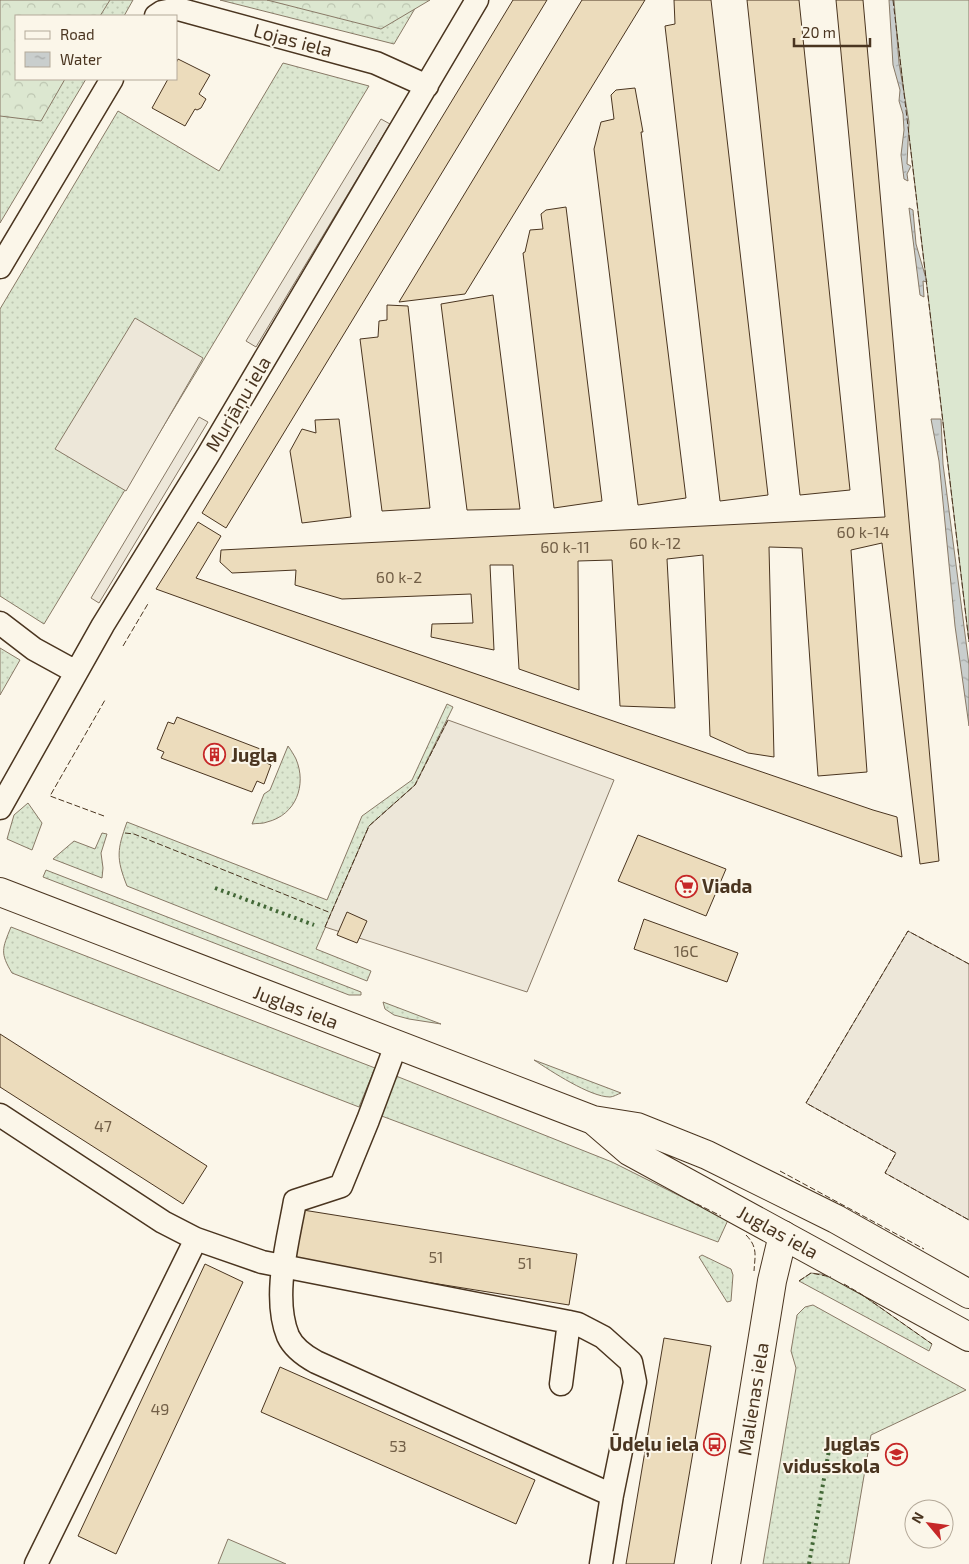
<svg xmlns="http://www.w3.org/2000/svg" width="969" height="1564" font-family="'Exo 2',sans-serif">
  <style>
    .grass { fill: url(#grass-dots); stroke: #887966 }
    .forest { fill: url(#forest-crowns); stroke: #887966 }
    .garden { fill: #dce7d0; stroke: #887966 }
    .parking { fill: #ede7d9; stroke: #887966 }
    .water { fill: url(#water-ripples); stroke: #887966 }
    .building { fill: #ecdcbc; stroke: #4a3520 }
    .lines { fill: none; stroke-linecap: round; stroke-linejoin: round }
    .minor-casing { stroke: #4a3520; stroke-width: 25 }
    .tertiary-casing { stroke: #4a3520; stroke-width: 30 }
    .primary-casing { stroke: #4a3520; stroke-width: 30 }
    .minor { stroke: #fbf6e9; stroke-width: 22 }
    .tertiary { stroke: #fbf6e9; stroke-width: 28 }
    .primary { stroke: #fbf6e9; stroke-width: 28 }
    .hedge { stroke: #436837; stroke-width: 4; stroke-dasharray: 2.5 4; stroke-linecap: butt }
    .fence { stroke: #4a3520; stroke-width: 1; stroke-dasharray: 6 2.5; stroke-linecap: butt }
    .labels { text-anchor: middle; stroke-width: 4; stroke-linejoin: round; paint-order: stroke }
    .number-label { font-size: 16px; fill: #725f47 }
    .street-label { font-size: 19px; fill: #4a3520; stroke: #fbf6e9 }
    .poi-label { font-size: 19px; font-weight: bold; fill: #4a3520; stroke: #fbf6e9; text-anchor: start }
  </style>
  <defs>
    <pattern id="grass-dots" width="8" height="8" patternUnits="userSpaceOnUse" patternTransform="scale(1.25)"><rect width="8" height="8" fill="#dce7d0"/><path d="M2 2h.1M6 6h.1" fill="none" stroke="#bec7b2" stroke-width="1.8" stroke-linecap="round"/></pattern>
    <pattern id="forest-crowns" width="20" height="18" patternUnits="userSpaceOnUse" patternTransform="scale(1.25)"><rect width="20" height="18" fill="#dce7d0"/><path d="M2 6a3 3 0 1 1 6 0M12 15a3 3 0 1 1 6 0" fill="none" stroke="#bec7b2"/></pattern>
    <pattern id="water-ripples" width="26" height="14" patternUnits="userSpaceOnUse" patternTransform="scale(1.25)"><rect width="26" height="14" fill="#c9cecd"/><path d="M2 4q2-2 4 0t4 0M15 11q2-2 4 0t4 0" fill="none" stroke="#a5a8a6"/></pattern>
  </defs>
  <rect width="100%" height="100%" fill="#fbf6e9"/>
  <path class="grass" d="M0,0H133L124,16H16V79H86L0,223Z
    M220,0H420L394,44Z
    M283,63L369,86L44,624L0,596V309L118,111L219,171Z
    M0,648L20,660L0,695Z
    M447,704L453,707L415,785L369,826L316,949L371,971L367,981L127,886C116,858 117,850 127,822L327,900L362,816L412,780Z
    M288,746C291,750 294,755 296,759C307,785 296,815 267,822C263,824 257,823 252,824L264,794L270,790Z
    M28,803L42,823L32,850L7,839L14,815Z
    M102,833L107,834L101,853L103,868L102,878L53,859L74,841L95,849Z
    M46,870L361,992V995H349L43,877Z
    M11,927L375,1068L359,1107L12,973C0,953 2,949 11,927Z
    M383,1002L441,1024L409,1019L394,1015L385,1009Z
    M534,1060L621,1093C618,1094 613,1097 610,1097C590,1097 551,1071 534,1060Z
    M391,1074L612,1162L728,1220L718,1242L379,1115Z
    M702,1255L731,1269L733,1275L731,1301L727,1302L699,1257Z
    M811,1273L829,1275L861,1294L932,1344L929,1351L799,1281Z
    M813,1305L966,1390L871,1435L849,1564H763L796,1368L791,1351L797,1315L805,1307Z"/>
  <path class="forest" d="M0,0H110L100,16H16V79H65L41,121L0,116Z
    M267,0H430L381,29Z"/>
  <path class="garden" d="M893,0H969V642Z
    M228,1539L286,1564H218Z"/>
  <path class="parking" d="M381,119L390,124L256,347L246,341Z
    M135,318L203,358L126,491L55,449Z
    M199,417L208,422L99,603L91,598Z
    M448,720L614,780L527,992L325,927L369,826L415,785Z
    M908,931L969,964V1220L885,1173L896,1153L806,1103Z"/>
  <path class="water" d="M889,0H894L899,63L909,122L907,164L911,166L907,174L908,181L904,179L901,155L904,130L903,114L899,101L900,90L893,65Z
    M909,208L913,210L916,244L927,282L923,281L924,297L920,295Z
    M931,419H941L943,464L969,665V726L955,626L939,461Z"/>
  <path class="building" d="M513,0H547L226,528L202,513Z
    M582,0H645L465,294L399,302Z
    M674,0H711L768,495L720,501L665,26L675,24Z
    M747,0H799L850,490L800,495Z
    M836,0H863L939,861L920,864L882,543L851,550L867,772L818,776L802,548L769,547L774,757L748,753L710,736L703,555L667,559L675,708L620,706L612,560L578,561L579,690L519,669L513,565H490L494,650L431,637L432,624L473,623L471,594L342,599L295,585L296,570L232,573L220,562L221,550L885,517Z
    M178,59L210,75L199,94L206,99L201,108L197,110L195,109L185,126L152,108L168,79H176V63Z
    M635,88L643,132H641L686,498L638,505L594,149L601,122L614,119L611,95L616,90Z
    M566,207L602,501L554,508L523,253L525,252L530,230L543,229L541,214L546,210Z
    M493,295L520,509L467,510L441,304Z
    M387,305L408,306L430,508L382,511L360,339L378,337L379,321L387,320Z
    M339,419L351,517L302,523L290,451L302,429L316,433L315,420Z
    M198,522L221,536L196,578L873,810L897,817L902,857L156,589Z
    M177,717L268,752L264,762L271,765L264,784L257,781L252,792L161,758L164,752L157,749L168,722L174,724Z
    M638,835L726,869L706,916L618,881Z
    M347,912L367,921L357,943L337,935Z
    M644,919L738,953L727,982L634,949Z
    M0,1034L207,1166L183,1204L0,1087Z
    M303,1210L577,1254L569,1305L295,1261Z
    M205,1264L243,1282L116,1554L78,1536Z
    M664,1338L711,1346L674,1564H626Z
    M280,1367L535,1480L516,1524L261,1412Z"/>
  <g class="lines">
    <defs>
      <path id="minor" d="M156,16L162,12L178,9L376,63L427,86
        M0,267L112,79
        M0,623L34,649L76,672
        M0,808L103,625L208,455L477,0
        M396,1045L368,1120L341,1186L295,1201C288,1241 272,1297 288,1336C293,1347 305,1356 316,1362L612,1495
        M0,1115L163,1222L196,1239L262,1262L569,1322L578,1324L603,1337L631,1362L635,1382L612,1495L601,1564
        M561,1384L569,1322
        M36,1564L196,1239"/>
      <path id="tertiary" d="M726,1564L772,1281L783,1235"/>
      <path id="primary" d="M0,892L593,1120L637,1127L707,1155L836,1219L969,1294
        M593,1120L629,1151L969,1337"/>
    </defs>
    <use href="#minor" class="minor-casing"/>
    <use href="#tertiary" class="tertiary-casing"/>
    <use href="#primary" class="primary-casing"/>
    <use href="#minor" class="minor"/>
    <use href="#tertiary" class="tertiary"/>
    <use href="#primary" class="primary"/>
    <path class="hedge" d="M215,888L314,925
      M809,1564L829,1450"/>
    <path class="fence" d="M893,0L969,642
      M123,646L149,602
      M104,816L50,796L105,700
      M125,833L134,834L331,913
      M325,927L369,826L415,785L448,720
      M969,964L908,931L806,1103L896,1153L885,1173L969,1220
      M780,1171L924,1249
      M689,1200L721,1216
      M746,1235C758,1247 755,1256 754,1271
      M799,1281L811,1273L831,1277
      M844,1284L861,1294L932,1344"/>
  </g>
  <defs>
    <symbol id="building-ring" viewBox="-11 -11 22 22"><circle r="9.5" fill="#fbf6e9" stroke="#c62828" stroke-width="1.5"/><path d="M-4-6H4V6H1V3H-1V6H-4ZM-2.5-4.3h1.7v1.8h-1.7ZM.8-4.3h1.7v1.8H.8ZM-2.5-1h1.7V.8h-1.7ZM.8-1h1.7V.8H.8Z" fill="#c62828"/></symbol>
    <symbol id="supermarket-ring" viewBox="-11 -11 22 22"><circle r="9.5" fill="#fbf6e9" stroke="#c62828" stroke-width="1.5"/><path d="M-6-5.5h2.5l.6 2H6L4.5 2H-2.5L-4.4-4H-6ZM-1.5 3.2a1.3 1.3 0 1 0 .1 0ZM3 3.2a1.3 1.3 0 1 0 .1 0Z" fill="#c62828"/></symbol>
    <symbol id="bus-ring" viewBox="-11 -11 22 22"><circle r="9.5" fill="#fbf6e9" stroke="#c62828" stroke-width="1.5"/><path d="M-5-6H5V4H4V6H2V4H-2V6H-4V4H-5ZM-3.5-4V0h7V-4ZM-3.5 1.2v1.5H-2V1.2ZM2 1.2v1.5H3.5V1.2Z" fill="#c62828"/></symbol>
    <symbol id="school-ring" viewBox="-11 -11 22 22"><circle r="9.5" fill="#fbf6e9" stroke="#c62828" stroke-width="1.5"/><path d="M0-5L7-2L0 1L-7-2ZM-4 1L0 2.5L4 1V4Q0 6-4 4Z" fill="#c62828"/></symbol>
  </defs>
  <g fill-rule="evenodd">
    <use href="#building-ring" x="202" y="742" width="25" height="25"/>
    <use href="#supermarket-ring" x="674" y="874" width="25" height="25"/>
    <use href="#bus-ring" x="702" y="1432" width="25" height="25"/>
    <use href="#school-ring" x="884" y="1442" width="25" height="25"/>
  </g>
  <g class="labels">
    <g class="number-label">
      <text x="863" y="538">60 k-14</text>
      <text x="655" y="549">60 k-12</text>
      <text x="565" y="553">60 k-11</text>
      <text x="399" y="583">60 k-2</text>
      <text x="686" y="957">16C</text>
      <text x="103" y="1132">47</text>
      <text x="436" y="1263">51</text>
      <text x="525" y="1269">51</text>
      <text x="160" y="1415">49</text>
      <text x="398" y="1452">53</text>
    </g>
    <g class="street-label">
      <text transform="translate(293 40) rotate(15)" y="7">Lojas iela</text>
      <text transform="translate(238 404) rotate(-59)" y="7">Murjāņu iela</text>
      <text transform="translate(296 1007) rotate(21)" y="7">Juglas iela</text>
      <text transform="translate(778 1232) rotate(29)" y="7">Juglas iela</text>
      <text transform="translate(753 1399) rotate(-81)" y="7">Malienas iela</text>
    </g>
    <g class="poi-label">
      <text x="231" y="762">Jugla</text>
      <text x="702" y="893">Viada</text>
      <text x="699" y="1451" text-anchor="end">Ūdeļu iela</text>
      <text x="880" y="1451" text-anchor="end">Juglas<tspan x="880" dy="22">vidusskola</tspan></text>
    </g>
  </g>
  <rect x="15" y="15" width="162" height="65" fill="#fbf6e9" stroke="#b4a999"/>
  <rect x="25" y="31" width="25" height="8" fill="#fbf6e9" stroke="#b4a999"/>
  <text x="60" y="40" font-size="15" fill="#4a3520">Road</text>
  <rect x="25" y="52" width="25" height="15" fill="url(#water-ripples)" stroke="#b4a999"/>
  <text x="60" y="65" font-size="15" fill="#4a3520">Water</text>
  <g transform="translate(929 1524) rotate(299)"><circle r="24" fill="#fbf6e9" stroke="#b4a999"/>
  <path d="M0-4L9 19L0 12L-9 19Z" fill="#c62828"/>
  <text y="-8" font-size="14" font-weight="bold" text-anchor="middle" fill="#4a3520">N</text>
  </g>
  <path d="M794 38v8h76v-8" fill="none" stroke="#4a3520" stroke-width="2.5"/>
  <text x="802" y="38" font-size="15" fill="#4a3520" stroke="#fbf6e9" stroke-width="4" paint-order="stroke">20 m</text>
</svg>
